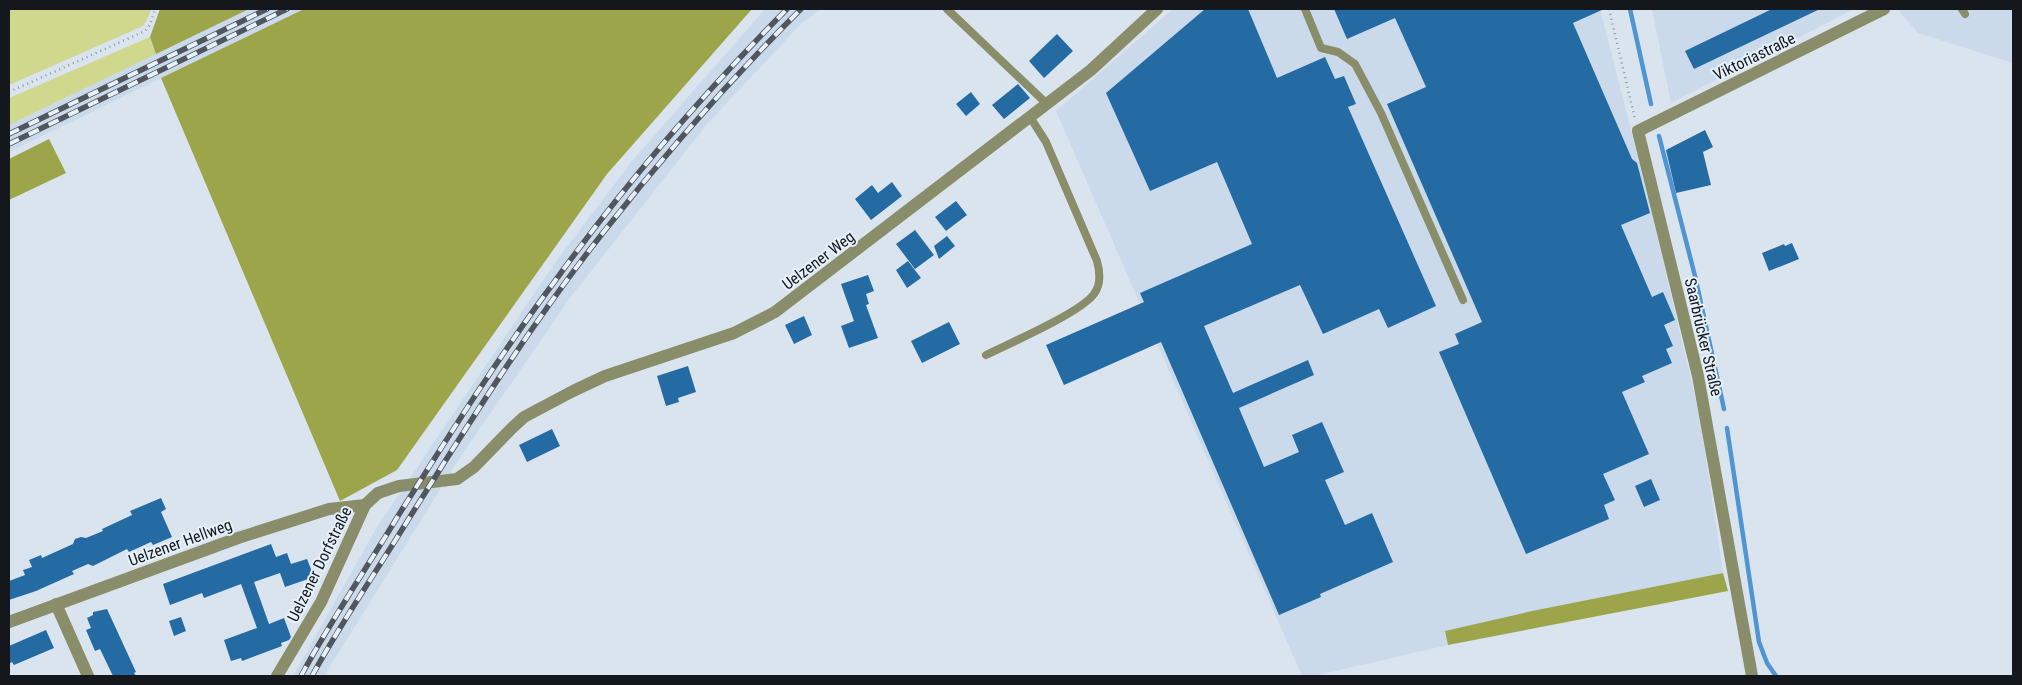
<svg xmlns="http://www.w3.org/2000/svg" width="2022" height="685" font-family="'Roboto Condensed',sans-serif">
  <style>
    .built { fill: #cadaea }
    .green { fill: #cfd88d }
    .forest { fill: #9da54b }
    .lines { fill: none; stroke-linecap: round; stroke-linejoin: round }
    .stream { stroke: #5095d1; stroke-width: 4.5 }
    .building { fill: #246ba4 }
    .path { stroke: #929aa1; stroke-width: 2.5; stroke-dasharray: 1 4; stroke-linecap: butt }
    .service { stroke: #898d69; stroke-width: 8 }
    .minor { stroke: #898d69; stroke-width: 12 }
    .tertiary { stroke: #898d69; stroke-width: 12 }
    .rail-casing { stroke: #51565c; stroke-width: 5.5 }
    .rail { stroke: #e6f1fb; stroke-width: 4; stroke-dasharray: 11; stroke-linecap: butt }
    .labels { text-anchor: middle; stroke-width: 4; stroke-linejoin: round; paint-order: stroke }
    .street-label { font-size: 16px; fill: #14171b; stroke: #e6f1fb }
  </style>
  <rect width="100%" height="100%" fill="#d9e4ee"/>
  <path class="built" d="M249,9H304L9,152V125Z
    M765,9H820L800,25L707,124L570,298L459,459L324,676H293L377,527L554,264L632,161Z
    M1173,9H1600L1640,165L1700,417L1723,573L1532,611L1445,631L1448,645L1314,676H1302L1056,111Z
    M1652,9H1854L1671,103Z
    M1904,9H2013V63L1918,33L1899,11Z"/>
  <path class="green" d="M9,9H151L148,18L143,26L9,85Z
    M150,37L156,54L9,125V98Z"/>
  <path class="forest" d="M160,9H249L156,54L150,37Z
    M304,9H752L607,174L397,470L340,501L161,78Z
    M49,139L66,173L9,200V159Z
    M1723,573L1728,591L1448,645L1445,631L1532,611Z"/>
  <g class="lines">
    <path class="stream" d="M1630,9L1651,104
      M1659,136L1695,276L1724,409
      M1727,428L1759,642L1767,663L1776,676"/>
  </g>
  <path class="building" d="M1205,9H1248L1277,78L1325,57L1335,79L1344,76L1356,104L1348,107L1436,306L1388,328L1379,309L1323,334L1300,285L1204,326L1233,393L1308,360L1314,375L1239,408L1264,467L1299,452L1292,435L1322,422L1344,472L1325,480L1345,525L1372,513L1393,562L1320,594L1321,597L1279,615L1161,342L1064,385L1046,345L1144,302L1140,293L1252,244L1217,162L1150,191L1106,93Z
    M1334,9H1604L1573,23L1632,159L1637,163L1650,213L1621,225L1652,297L1663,292L1675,320L1664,325L1673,346L1666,349L1672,363L1642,376L1645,382L1622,392L1649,454L1603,474L1615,500L1604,505L1609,519L1526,554L1439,352L1459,344L1455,334L1482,322L1387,104L1426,87L1395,18L1347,39Z
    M1772,9H1820L1694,69L1685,51Z
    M1057,34L1073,51L1044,78L1029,61Z
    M1018,84L1030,98L1004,119L992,105Z
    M971,92L980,104L966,116L956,104Z
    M1705,130L1713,147L1703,152L1711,185L1676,193L1666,150Z
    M892,182L902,196L871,220L855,199L872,185L878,193Z
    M956,201L967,215L946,231L935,217Z
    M915,230L934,255L915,269L896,244Z
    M947,236L955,246L939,259L934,246Z
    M1792,243L1799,259L1769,271L1762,253L1784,244L1785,246Z
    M908,261L921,278L907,288L896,270Z
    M868,275L874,291L866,294L869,304L866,305L878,338L849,348L841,326L854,321L841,284Z
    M804,316L812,335L794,344L785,325Z
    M949,322L960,344L922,363L911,341Z
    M688,366L696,392L678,398L679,402L666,406L657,376Z
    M552,429L560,446L527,462L519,445Z
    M1651,479L1660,500L1644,507L1635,486Z
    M161,498L166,509L161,512L172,537L153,545L151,542L129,552L127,549L93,566L88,564L72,571L74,574L36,591L9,600V581L25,575L23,570L32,567L29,560L41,555L42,558L73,544L75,539L81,537L86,538L103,531L102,529L132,515L130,511Z
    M271,544L276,557L287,553L291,564L307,559L314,577L285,587L280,573L254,582L269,624L284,618L291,637L289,640L281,643L282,646L242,661L241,658L231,661L224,640L257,628L241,584L204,598L202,593L170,605L163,584Z
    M107,609L136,672L134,673L136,676H113L100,649L95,651L86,630L91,628L87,618L93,615V612Z
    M181,617L186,631L174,636L169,621Z
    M46,630L54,648L14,665L12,662L9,664V646Z"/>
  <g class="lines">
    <path class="path" d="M1609,9L1635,119
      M9,92L145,31L150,25L155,9"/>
    <path class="service" d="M947,9L1047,104
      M1305,9L1321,48L1338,52L1355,64L1381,113L1463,300
      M1962,9L1965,14
      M986,355C1010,343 1080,313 1094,294C1101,285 1100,272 1097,261L1046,142L1030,117"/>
    <path class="minor" d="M56,604L88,676
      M9,622L238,538L329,509L365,505
      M1752,676L1698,376L1638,131L1884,9"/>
    <path class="tertiary" d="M277,676L321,602L365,505L378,493L399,486L457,479L474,467L512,428L524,417L573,391L605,376L734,333L775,312L1091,70L1157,9"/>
    <defs>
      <path id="rail" d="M9,134L267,9
        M9,144L287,9
        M301,676C330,622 366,569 398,516C448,437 499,356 555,281C625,184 703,94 787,9
        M312,676C341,623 376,572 408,520C469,423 531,324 602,234C664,155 730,80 801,9"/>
    </defs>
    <use href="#rail" class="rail-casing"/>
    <use href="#rail" class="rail"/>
  </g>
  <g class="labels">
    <g class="street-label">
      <text transform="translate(1754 56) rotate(-26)" y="6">Viktoriastraße</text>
      <text transform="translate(818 260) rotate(-37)" y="6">Uelzener Weg</text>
      <text transform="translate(1704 337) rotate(77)" y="6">Saarbrücker Straße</text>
      <text transform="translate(180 542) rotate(-20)" y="6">Uelzener Hellweg</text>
      <text transform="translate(319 564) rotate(-64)" y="6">Uelzener Dorfstraße</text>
    </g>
  </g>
  <rect width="2022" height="685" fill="none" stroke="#14171b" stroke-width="20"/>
</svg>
